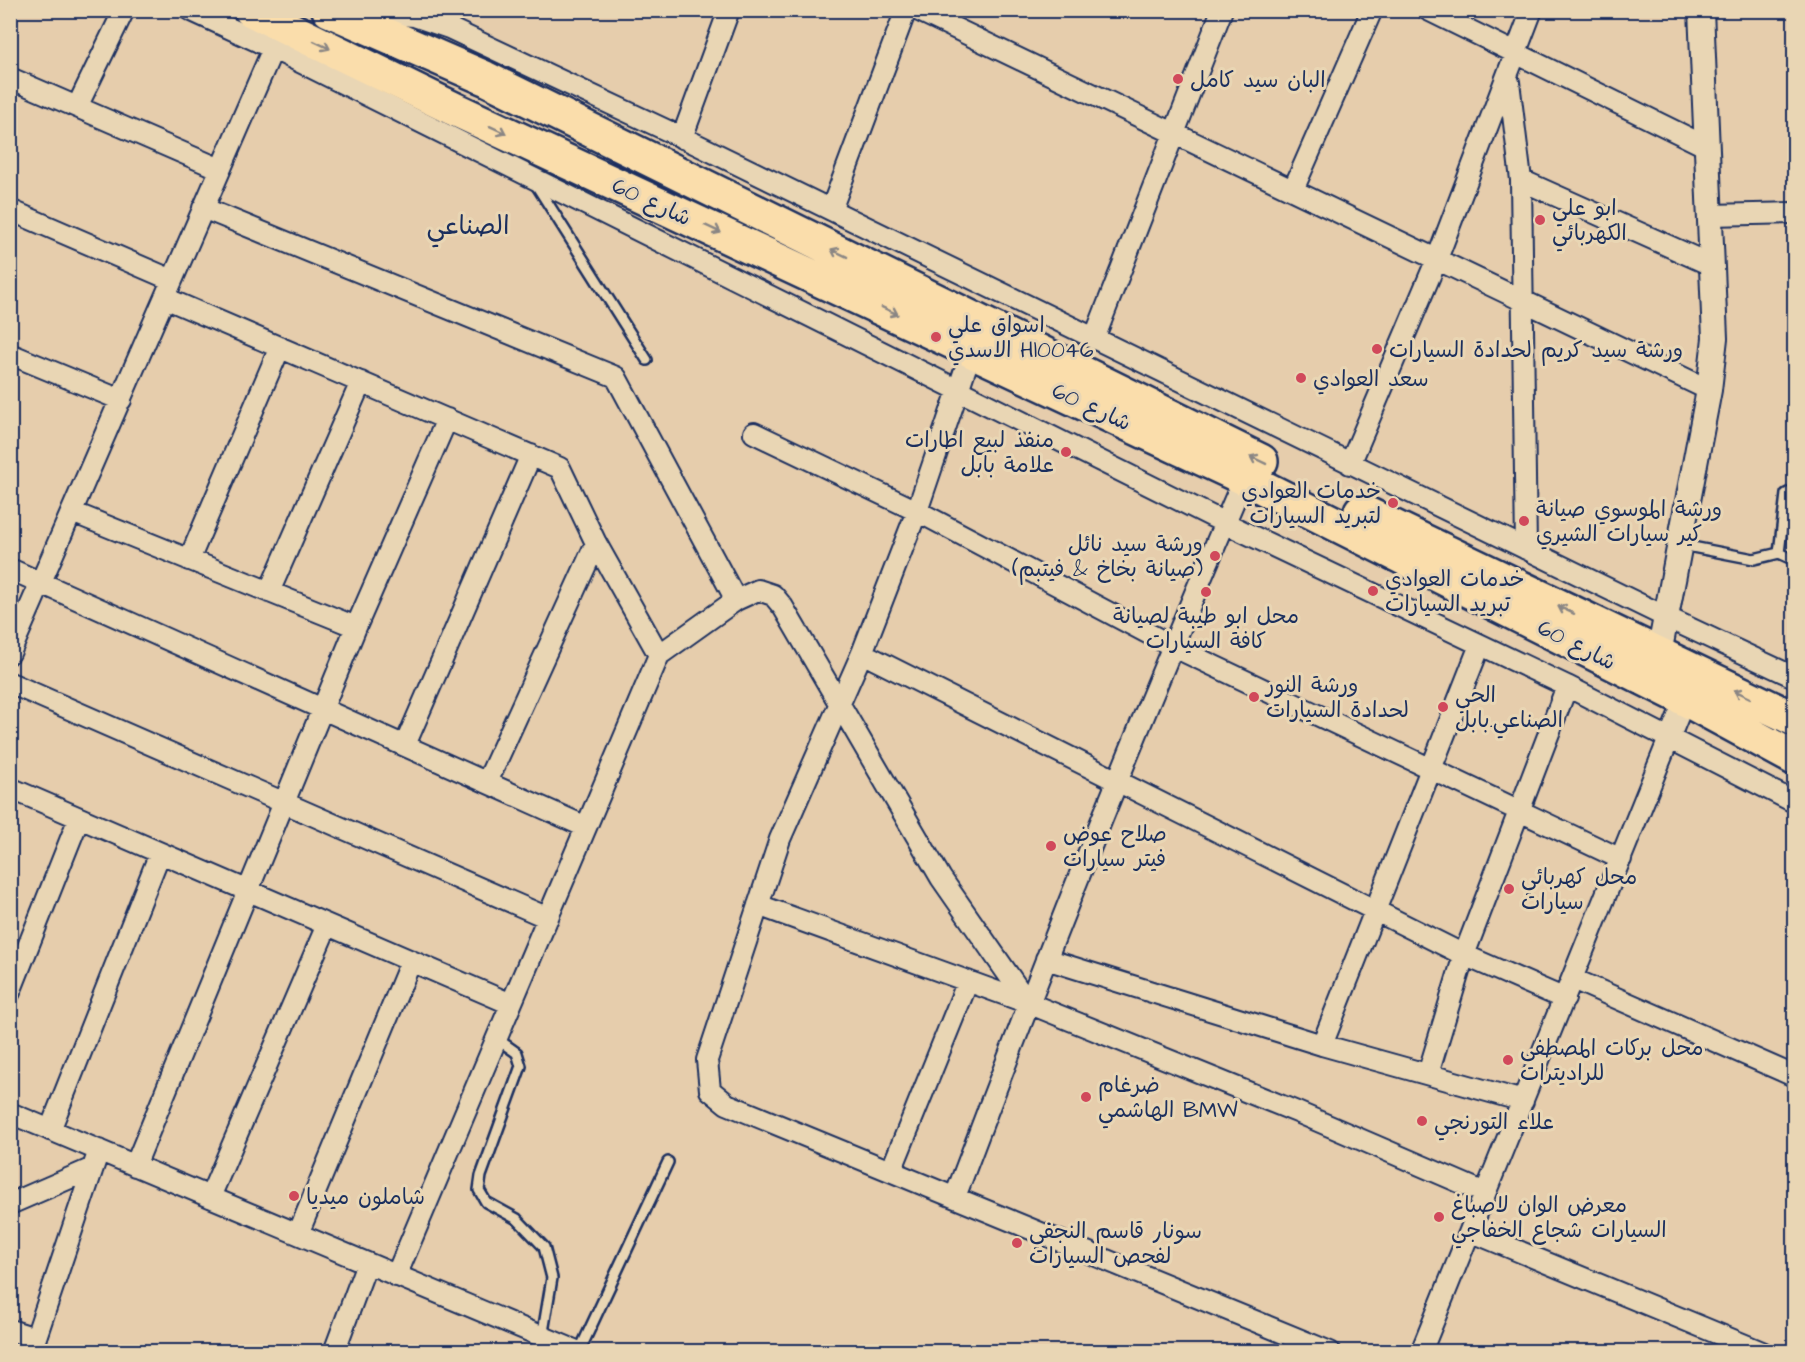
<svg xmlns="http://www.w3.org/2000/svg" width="1805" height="1362" font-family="'Architects Daughter','Playpen Sans Arabic',sans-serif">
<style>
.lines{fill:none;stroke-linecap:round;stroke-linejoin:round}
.service-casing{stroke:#1b2f5e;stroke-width:14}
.minor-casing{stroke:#1b2f5e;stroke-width:24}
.tertiary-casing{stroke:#1b2f5e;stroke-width:28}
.trunk-casing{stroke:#1b2f5e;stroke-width:38}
.service{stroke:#e9d6b4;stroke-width:9}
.minor{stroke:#e9d6b4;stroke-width:20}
.tertiary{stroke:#e9d6b4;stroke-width:24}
.trunk{stroke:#faddab;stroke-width:33}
.oneway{stroke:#8a8684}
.poi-dot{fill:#d1495b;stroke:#e9d6b4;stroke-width:2}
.labels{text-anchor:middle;stroke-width:6;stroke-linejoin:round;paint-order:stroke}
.poi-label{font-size:22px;fill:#1b2f5e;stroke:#e9d6b4;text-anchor:start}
.street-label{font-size:22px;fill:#1b2f5e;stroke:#e9d6b4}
.quarter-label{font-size:26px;fill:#1b2f5e;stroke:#e9d6b4}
</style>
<rect width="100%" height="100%" fill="#e6cdac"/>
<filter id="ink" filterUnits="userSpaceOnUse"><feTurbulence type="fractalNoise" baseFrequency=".0167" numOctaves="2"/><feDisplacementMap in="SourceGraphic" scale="12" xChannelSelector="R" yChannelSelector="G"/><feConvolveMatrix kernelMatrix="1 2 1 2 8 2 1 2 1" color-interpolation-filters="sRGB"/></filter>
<g filter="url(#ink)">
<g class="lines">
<g class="service-casing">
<path id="service" d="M535,183l112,177
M1682,545l72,14 25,-6 15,7
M1779,553l7,-59 8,-4
M496,1038l21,15 4,13 -40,110 -2,14 7,12 31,17 27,28 8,31 -10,60
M579,1352l89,-190"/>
</g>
<g class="minor-casing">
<path id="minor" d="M190,10l82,38 953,475 342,163 227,116
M917,10l792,380
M1428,10l279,137
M355,12l59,4 35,12 249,117 968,472 128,60
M10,78l210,91
M1509,82l12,98 5,369
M77,107l47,-97
M682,138l47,-128
M1521,180l190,85
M1293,190l79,-180
M203,208l413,169 120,223
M10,210l162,70
M831,210l75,-200
M1709,215l85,-2
M165,298l395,170 36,75 63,112
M1094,339l128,-329
M972,349l-55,162 -55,142 -82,186 -73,221 3,30 17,14 603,248
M10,354l111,46
M754,433l163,78 255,135 449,213
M1350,464l87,-205 95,-249
M72,512l284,115
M189,560l91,-213
M10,569l576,258
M269,592l92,-210
M10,653l268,-616
M862,653l602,302 101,44
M10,683l538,235
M405,745l126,-290
M487,782l109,-239
M10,788l501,216
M758,905l270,98
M1046,959l276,86 201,56
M1573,979l221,97
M10,992l69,-174
M1322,1045l158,-400
M1428,1074l36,-119 103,-269
M10,1113l569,239
M50,1130l110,-277
M135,1166l221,-539 91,-208
M891,1171l77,-190
M210,1197l117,-272
M955,1197c91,-242 187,-482 289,-719
M10,1204l83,-36
M1470,1231l292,121
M298,1234l113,-273
M396,1276l263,-621 77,-55 22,-10 15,5 10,12 158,271 87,125 269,109 188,81
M10,1330l25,8
M31,1352l68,-202
M334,1352l33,-89
M1421,1352l264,-653"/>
</g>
<g class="tertiary-casing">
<path id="tertiary" d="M1659,654l50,-264 6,-52 -14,-328"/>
</g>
<g class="trunk-casing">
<path id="trunk" d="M251,10l201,98 792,370 441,221 109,59
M329,10l156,68 776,383
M1361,511l433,208"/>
</g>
<use href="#service" class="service"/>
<use href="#minor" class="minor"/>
<use href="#tertiary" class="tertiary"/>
<use href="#trunk" class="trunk"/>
</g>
<defs><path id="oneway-shaft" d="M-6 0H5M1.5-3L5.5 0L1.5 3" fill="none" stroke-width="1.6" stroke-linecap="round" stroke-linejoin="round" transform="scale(1.5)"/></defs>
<g class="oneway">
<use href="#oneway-shaft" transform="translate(322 45) rotate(26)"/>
<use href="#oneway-shaft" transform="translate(498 130) rotate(25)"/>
<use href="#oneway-shaft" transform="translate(713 229) rotate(25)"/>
<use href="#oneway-shaft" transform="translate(839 253) rotate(-154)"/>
<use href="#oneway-shaft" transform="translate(890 311) rotate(25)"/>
<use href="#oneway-shaft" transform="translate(1258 460) rotate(-154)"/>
<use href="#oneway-shaft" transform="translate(1566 610) rotate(-155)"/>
<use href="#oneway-shaft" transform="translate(1742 694) rotate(-154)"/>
</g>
</g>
<g class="poi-dot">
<circle cx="1178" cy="79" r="6"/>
<circle cx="1540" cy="220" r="6"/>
<circle cx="936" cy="337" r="6"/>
<circle cx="1377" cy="349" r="6"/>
<circle cx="1301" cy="378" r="6"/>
<circle cx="1066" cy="452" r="6"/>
<circle cx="1393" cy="503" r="6"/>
<circle cx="1524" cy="521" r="6"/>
<circle cx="1215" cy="556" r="6"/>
<circle cx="1373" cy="591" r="6"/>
<circle cx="1206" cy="592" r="6"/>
<circle cx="1254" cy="697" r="6"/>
<circle cx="1443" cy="707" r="6"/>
<circle cx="1051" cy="846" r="6"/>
<circle cx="1509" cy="889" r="6"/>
<circle cx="1508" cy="1060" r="6"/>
<circle cx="1086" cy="1097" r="6"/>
<circle cx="1422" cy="1121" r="6"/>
<circle cx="294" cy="1196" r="6"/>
<circle cx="1439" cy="1217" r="6"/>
<circle cx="1017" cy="1243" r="6"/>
</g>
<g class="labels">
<g class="poi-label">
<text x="1190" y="87">البان سيد كامل</text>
<text x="1552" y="215">ابو علي<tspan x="1552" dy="25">الكهربائي</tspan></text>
<text x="948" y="332">اسواق علي<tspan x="948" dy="25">الاسدي Hl0046</tspan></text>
<text x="1389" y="357">ورشة سيد كريم لحدادة السيارات</text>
<text x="1313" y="386">سعد العوادي</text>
<text x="1054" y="447" text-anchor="end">منفذ لبيع اطارات<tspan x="1054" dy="25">علامة بابل</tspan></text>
<text x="1381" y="498" text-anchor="end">خدمات العوادي<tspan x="1381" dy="25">لتبريد السيارات</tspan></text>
<text x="1536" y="516">ورشة الموسوي صيانة<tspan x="1536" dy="25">كير سيارات الشيري</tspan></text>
<text x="1203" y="551" text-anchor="end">ورشة سيد نائل<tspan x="1203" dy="25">(صيانة بخاخ &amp; فيتبم)</tspan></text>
<text x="1385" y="586">خدمات العوادي<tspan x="1385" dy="25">تبريد السيارات</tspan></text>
<text x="1206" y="623" text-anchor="middle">محل ابو طيبة لصيانة<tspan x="1206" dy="25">كافة السيارات</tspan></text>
<text x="1266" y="692">ورشة النور<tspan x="1266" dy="25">لحدادة السيارات</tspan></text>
<text x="1455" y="702">الحي<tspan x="1455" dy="25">الصناعي.بابل</tspan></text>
<text x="1063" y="841">صلاح عوض<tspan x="1063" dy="25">فيتر سيارات</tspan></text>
<text x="1521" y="884">محل كهربائي<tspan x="1521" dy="25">سيارات</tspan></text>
<text x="1520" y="1055">محل بركات المصطفى<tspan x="1520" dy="25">للراديترات</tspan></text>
<text x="1098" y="1092">ضرغام<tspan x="1098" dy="25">الهاشمي BMW</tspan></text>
<text x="1434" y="1129">علاء التورنجي</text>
<text x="306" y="1204">شاملون ميديا</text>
<text x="1451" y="1212">معرض الوان لاصباغ<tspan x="1451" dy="25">السيارات شجاع الخفاجي</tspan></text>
<text x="1029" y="1238">سونار قاسم النجفي<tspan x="1029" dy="25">لفحص السيارات</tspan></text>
</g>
<g class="street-label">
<text transform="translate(652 201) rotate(25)" y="8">شارع 60</text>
<text transform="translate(1092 406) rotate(25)" y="8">شارع 60</text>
<text transform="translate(1577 644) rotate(27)" y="8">شارع 60</text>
</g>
<g class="quarter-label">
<text x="468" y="234">الصناعي</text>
</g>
</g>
<rect width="1805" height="1362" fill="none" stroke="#e9d6b4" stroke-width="36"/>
<rect x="18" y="18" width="1769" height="1326" fill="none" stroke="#1b2f5e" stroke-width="2" filter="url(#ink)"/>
</svg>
